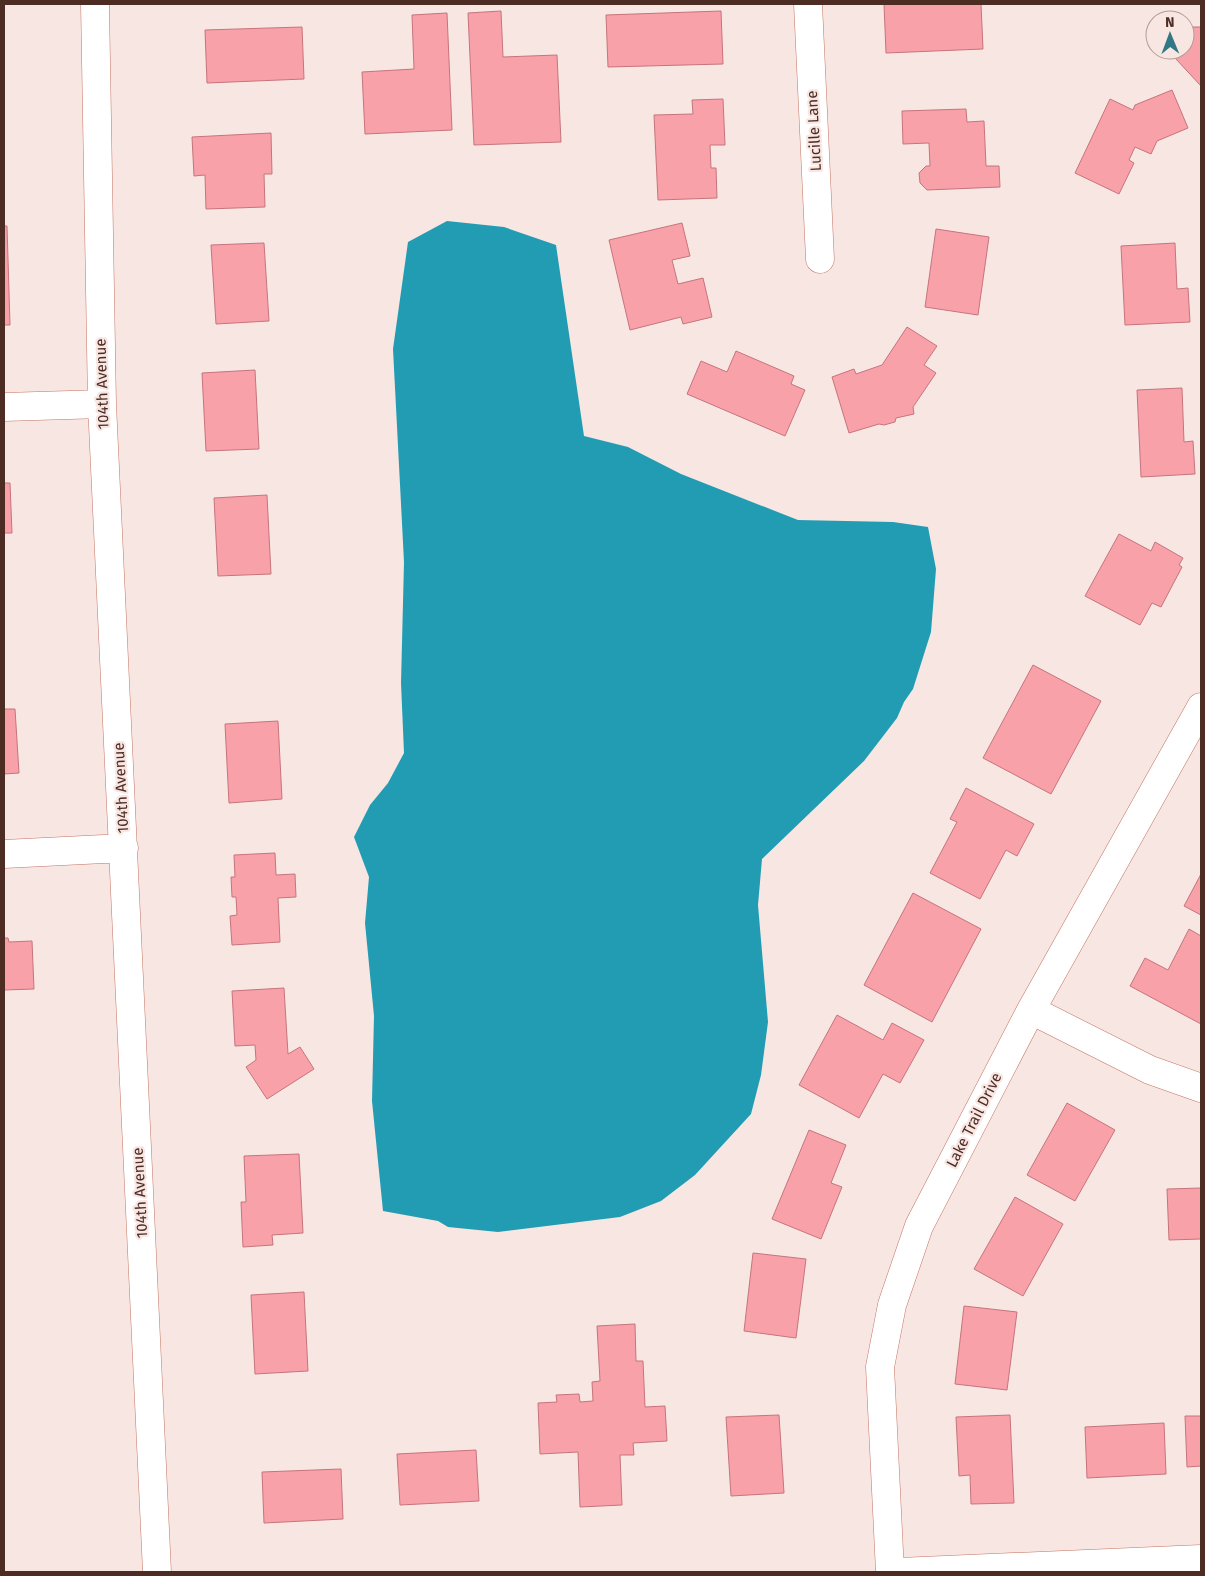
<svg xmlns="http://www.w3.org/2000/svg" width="1205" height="1576" font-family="'Fira Sans',sans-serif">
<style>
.water{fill:#229cb2}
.building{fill:#f9a1a9;stroke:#c6747c}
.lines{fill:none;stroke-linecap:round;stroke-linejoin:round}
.minor-casing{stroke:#c47462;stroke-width:29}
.minor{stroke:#fff;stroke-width:28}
.labels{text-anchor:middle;stroke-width:4.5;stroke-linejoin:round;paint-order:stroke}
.street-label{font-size:15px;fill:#4d2c24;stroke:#f8e6e2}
</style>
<rect width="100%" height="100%" fill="#f8e6e2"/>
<path class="water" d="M447,221l57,6 52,18 28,191 44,11 53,27 117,46 95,2 35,5 8,42 -5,63 -18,57 -9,13 -7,16 -33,43 -102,98 -4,46 10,117 -7,53 -10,39 -56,61 -34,26 -41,16 -122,15 -50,-5 -10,-6 -55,-10 -11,-110 2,-85 -9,-93 4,-46 -15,-40 16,-32 18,-22 16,-30 -3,-70 3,-121 -11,-213 15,-107z"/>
<path class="building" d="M884,4h97l2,45 -97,4z
M501,11l2,46 54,-2 4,87 -87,3 -6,-132z
M721,11l2,53 -115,3 -2,-52z
M447,13l5,117 -87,4 -3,-62 52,-3 -2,-54z
M302,27l2,52 -97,4 -2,-53z
M1193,27h8v59l-26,-28 12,-11 -1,-13z
M1172,90l16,38 -31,13 -6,13 -16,-7 -6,13 5,3 -15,31 -44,-21 35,-74 23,11 2,-5z
M723,99l2,46h-15l1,23h5l1,30 -59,2 -4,-85 39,-1 -1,-14z
M966,109l1,13 17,-1 2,45h13l1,21 -73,3 -7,-7 -1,-10 7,-7h4l-1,-23 -26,1 -1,-33z
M271,133l1,41h-8l1,33 -59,2 -1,-34 -11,1 -2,-39z
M682,223l8,33 -18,4 6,24 25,-6 9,39 -29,7 -2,-7 -51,13 -21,-90z
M4,226h3l3,99h-6z
M936,229l53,8 -11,78 -53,-8z
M264,243l5,78 -53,3 -5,-79z
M1175,243l2,46 11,-1 2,34 -65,3 -4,-79z
M907,327l30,19 -13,19 12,8 -23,34 1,7 -18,4 -1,4 -11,3 -5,-1 -30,9 -17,-56 22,-8 2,5 26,-9z
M736,351l58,25 -3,8 14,6 -20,46 -98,-42 14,-33 26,11z
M255,370l4,79 -53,2 -4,-78z
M1182,388l2,54 9,-1 2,33 -54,3 -4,-87z
M4,483h6l2,50h-8z
M267,495l4,79 -53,2 -4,-78z
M1119,534l32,17 4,-9 28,16 -4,7 3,2 -21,40 -9,-4 -12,22 -55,-29z
M1033,665l68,36 -50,93 -68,-36z
M4,709h11l4,64 -15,1z
M278,721l4,78 -53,4 -4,-79z
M966,788l68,36 -17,32 -11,-6 -26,49 -50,-26 27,-51 -7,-3z
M275,853l1,22 19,-1 1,23 -18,1 2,44 -48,3 -2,-29 7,-1 -1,-18h-4l-1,-20h4l-1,-22z
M1201,874v41l-17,-9z
M913,893l68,36 -49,93 -68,-37z
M1189,929l12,7v88l-71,-38 15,-28 23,12z
M4,938h4l1,4 23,-1 2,48 -30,1z
M284,988l4,66 12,-7 14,22 -47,30 -21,-32 10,-7 -1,-15 -20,1 -3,-55z
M837,1015l46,25 9,-17 32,17 -24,43 -17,-9 -24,44 -60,-33z
M1067,1103l48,27 -40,71 -48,-26z
M809,1130l37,15 -15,38 11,4 -21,52 -49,-20z
M299,1154l4,79 -31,2 1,10 -30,2 -2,-45h5l-2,-46z
M1201,1188v51l-32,1 -2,-51z
M1015,1197l48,27 -40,72 -49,-27z
M753,1253l53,6 -10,79 -52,-7z
M304,1292l4,79 -53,3 -4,-79z
M964,1306l53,6 -10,78 -52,-6z
M635,1324l1,37h7l2,46 20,-1 2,35 -34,2 1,12h-14l2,50 -42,2 -2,-55 -38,2 -2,-51 19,-1 -1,-7 23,-1 1,8 13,-1 -1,-19 8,-1 -3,-55z
M779,1415l5,78 -53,3 -5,-79z
M1010,1415l4,88 -43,1 -1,-29 -11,1 -3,-59z
M1185,1416h16v50l-14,1z
M1164,1423l2,51 -79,4 -2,-51z
M476,1450l3,51 -79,4 -3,-51z
M341,1469l2,50 -79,4 -2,-51z"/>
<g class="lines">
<g class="minor-casing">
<path id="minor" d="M95,4l7,400 55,1168
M808,4l12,255
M4,407l98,-3
M4,854l120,-6
M1031,1010l119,60 51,18
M890,1572l-10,-205 12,-62 27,-79 112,-216 170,-303
M899,1572l302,-13"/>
</g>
<use href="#minor" class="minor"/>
</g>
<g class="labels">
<g class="street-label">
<text transform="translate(814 131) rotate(-93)" y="5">Lucille Lane</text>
<text transform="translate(102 384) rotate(-92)" y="5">104th Avenue</text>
<text transform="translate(121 788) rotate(-93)" y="5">104th Avenue</text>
<text transform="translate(974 1120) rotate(-63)" y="5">Lake Trail Drive</text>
<text transform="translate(140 1193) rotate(-93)" y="5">104th Avenue</text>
</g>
</g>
<rect width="1205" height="1576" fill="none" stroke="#4d2c24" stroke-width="10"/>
<g transform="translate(1170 35) rotate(359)"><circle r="24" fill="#f8e6e2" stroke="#b49c96"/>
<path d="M0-4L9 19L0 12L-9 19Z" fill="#327785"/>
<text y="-8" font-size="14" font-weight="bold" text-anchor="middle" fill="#4d2c24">N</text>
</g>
</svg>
